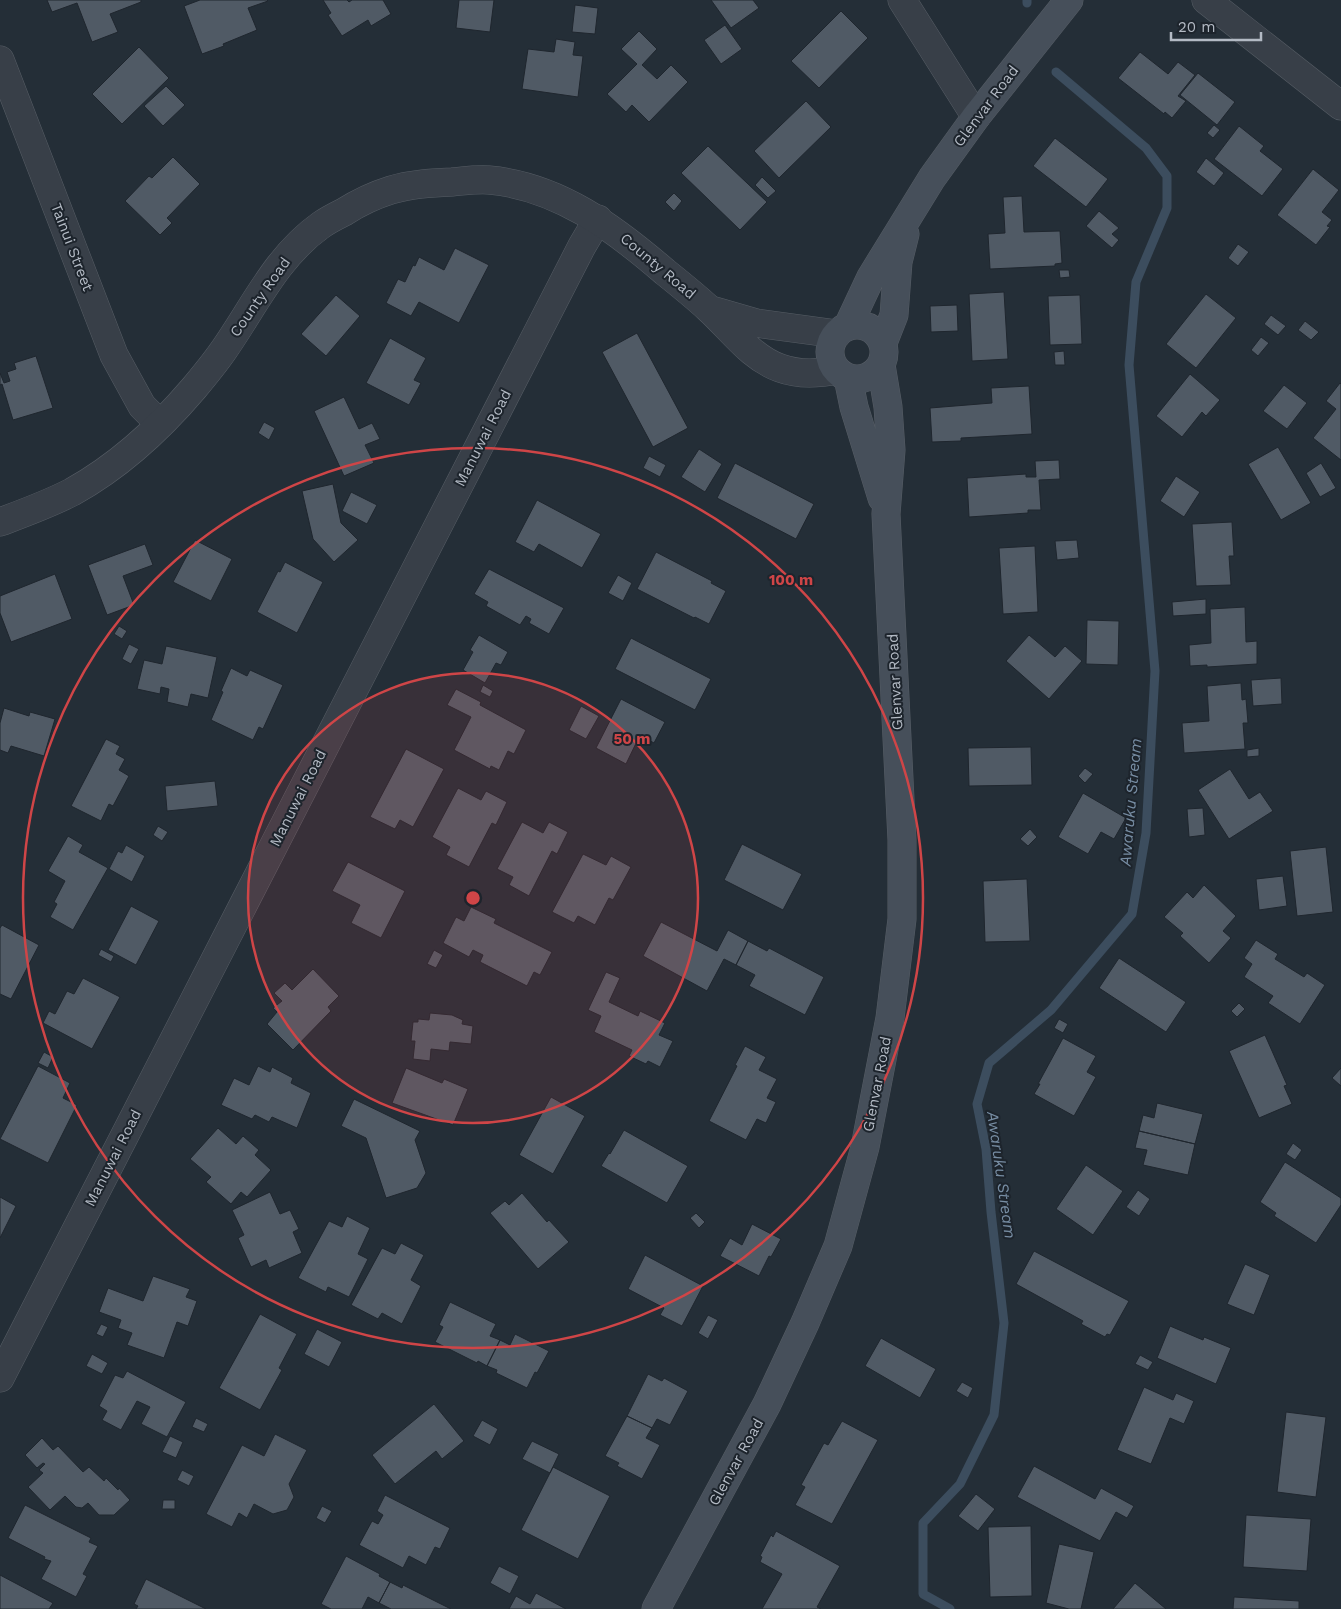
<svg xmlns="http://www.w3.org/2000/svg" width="1341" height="1609" font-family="'Work Sans',sans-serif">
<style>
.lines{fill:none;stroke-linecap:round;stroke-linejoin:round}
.stream{stroke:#3c4d5e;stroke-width:9}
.building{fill:#505a65;stroke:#1f262e}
.minor-casing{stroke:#565d65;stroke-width:29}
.tertiary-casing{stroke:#565d65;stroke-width:29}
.secondary-casing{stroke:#565d65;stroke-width:29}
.minor{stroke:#383f48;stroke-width:28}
.tertiary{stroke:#383f48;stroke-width:28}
.secondary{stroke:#464f5a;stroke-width:28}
.ring{fill:none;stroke:#cf4547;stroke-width:2.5}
.labels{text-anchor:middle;stroke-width:4;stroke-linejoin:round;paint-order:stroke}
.street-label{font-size:15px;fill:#b3bac4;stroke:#1d242c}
.water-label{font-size:16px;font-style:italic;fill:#778da3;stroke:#1d242c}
.centre{fill:#cf4547;stroke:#1d242c;stroke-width:2.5}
.ring-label{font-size:15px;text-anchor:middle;font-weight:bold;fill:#cf4547;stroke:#1d242c;stroke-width:4;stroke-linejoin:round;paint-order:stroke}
</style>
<rect width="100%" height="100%" fill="#242e37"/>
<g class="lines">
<path class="stream" d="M1027,0v3
M950,1609l-27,-15v-71l37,-39 34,-69 10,-92 -13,-111 -5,-63 -9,-45 12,-41 62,-53 81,-96 14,-81 9,-162 -26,-306 7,-83 31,-74v-32l-21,-28 -90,-76"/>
</g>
<path class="building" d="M47,0h94v2l-31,12 8,18 -26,10 -15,-39 -25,9z
M200,0h67l1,1 -20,7 9,22 -34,14 1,2 -22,8 -18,-48z
M323,0h24l2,2 3,-2h31l8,14 -20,12 -3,-6 -26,16 -14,-21 3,-2z
M459,0h35l-4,32 -34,-4z
M711,0h42l6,8 -28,20z
M575,5l23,3 -3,26 -23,-2z
M841,11l27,27 -49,50 -28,-27z
M725,25l17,24 -21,15 -17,-24z
M639,31l18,18 -15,16 15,14 14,-14 17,17 -39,40 -17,-17 -6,7 -19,-18 30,-30 -16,-15z
M556,39l19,3 -2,13 10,1 -5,41 -56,-8 6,-40 26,3z
M139,47l30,31 -47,46 -30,-30z
M1140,52l28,22 10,-12 17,13 -17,21 8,5 -14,17 -7,-6 -1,2 -46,-36z
M1198,73l37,29 -18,23 -37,-30z
M166,86l19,19 -22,21 -19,-20z
M806,101l25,26 -52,51 -25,-27z
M1214,125l6,5 -7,8 -6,-5z
M1239,126l25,20 -4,5 23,18 -21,27 -48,-37z
M1055,138l53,41 -22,28 -53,-41z
M708,146l59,56 -27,28 -59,-57z
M173,157l27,27 -33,34 5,5 -12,12 -35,-34 24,-25 3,2z
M1206,158l18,15 -10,13 -18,-14z
M1313,169l26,21 -17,22 10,8 -5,6 3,1 -14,18 -39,-30z
M762,177l14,14 -8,7 -13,-13z
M674,193l8,8 -8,10 -9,-9z
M1022,196l2,36 36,-1 2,32 -7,1v2l-65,3 -2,-35 17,-1 -2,-36z
M1099,211l20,17 -7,6 7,6 -7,8 -26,-22z
M1238,244l11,8 -11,14 -10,-8z
M455,248l34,17 -30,58 -40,-21 -8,14 -25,-13 12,-24 7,3 8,-17 2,1 4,-9 25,13z
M1059,270h10l1,7 -10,1z
M1004,292l4,67 -36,2 -3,-67z
M1206,294l30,24 -40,50 -30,-24z
M336,295l24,21 -34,40 -25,-22z
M1080,295l2,49 -32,1 -2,-49z
M957,305l1,26 -27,1 -1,-26z
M1271,315l15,11 -8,9 -14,-11z
M1305,321l14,11 -8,8 -13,-10z
M637,333l51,95 -35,19 -51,-95z
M1261,337l8,6 -11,13 -7,-6z
M390,338l36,20 -12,22 7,3 -12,22 -43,-22z
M1064,351l1,14h-10l-1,-13z
M36,356l17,52 -40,12 -11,-36 -2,1v-12l4,10 6,-2 -3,-9 9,-3 -2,-6z
M1190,374l30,26 -14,16 -4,-4 -20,25 -26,-21z
M1340,383l1,1v76l-28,-22 23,-29 -10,-8z
M1284,385l23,18 -20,26 -24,-18z
M1029,386l3,48 -71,4v3l-29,1 -2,-34 62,-5 -1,-15z
M344,397l15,32 13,-6 8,16 -15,6 9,18 -30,13 -30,-65z
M264,422l11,6 -6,12 -11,-7z
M1278,447l33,56 -30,17 -33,-56z
M699,449l23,15 -17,28 -24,-15z
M649,456l17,9 -6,12 -17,-9z
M1059,460l1,19 -21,1 2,30h-13v3l-59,4 -2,-39 59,-4v3h10l-1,-16z
M735,463l79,41 -18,35 -79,-41z
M1321,463l15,25 -16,9 -14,-24z
M1176,476l24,16 -16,25 -24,-16z
M333,484l8,39 17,17 -24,22 -21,-23 -11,-48z
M351,492l26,13 -10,19 -25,-13z
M537,500l64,34 -19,34 -43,-24 -5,8 -19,-10z
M1232,522l2,34h-5l2,29 -35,1 -4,-62z
M195,540l37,19 -21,42 -38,-19z
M1077,540l2,18 -22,2 -2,-19z
M145,544l8,21 -30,11 11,29 -27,10 -19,-50z
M1035,546l3,66 -35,2 -4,-66z
M656,552l56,29 -1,2 15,8 -17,33 -14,-7 -1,1 -57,-29z
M285,562l38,20 -26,51 -40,-21 21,-41 2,1z
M489,569l75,39 -15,26 -20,-11 2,-4 -5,-3 -6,9 -34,-19 2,-4 -14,-8z
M55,574l17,45 -61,23 -11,-29v-17z
M618,575l14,8 -9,18 -15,-8z
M1206,599v15l-33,2 -1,-14z
M1245,607l1,35 11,-1v23l-50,3v-2l-17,1 -1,-21 22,-2 -1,-34z
M1087,620l32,1 -1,44 -32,-1z
M119,626l8,5 -5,8 -8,-5z
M479,635l29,17 -7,13 -5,-2 -11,20 -22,-13 10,-18 -3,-2z
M1029,635l26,22 10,-11 17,15 -33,38 -43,-38z
M631,638l80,41 -16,31 -80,-41z
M129,644l10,5 -8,15 -9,-5z
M166,646l51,11 -9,41 -17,-4 -3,13 -21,-5 2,-13 -8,-2 -1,7 -23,-5 7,-29 18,4z
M231,668l16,8 3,-6 33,15 -20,44 -4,-2 -6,13 -42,-20 12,-28 -2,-1z
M1281,678l1,26 -29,2 -2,-26z
M1241,683l1,17 4,-1 2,24h-5l2,26 -61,4 -2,-30 27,-2 -2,-35z
M483,685l10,6 -3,6 -10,-5z
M456,689l25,13 -1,3 46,25 -12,24 -6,-3 -9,19 -8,-4 -1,3 -36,-19 17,-33 -24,-12z
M621,699l44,23 -11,21 -14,-8 -14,29 -30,-16z
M581,706l18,10 -13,23 -17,-9z
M4,708l25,8 1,-4 25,7 -11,37 -33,-10 -3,7 -8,-3v-27z
M106,739l14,7 -4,8 9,5 -6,11 10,6 -16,30 -4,-2 -8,17 -30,-15z
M1031,747l1,38 -63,1 -1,-38z
M1259,748v8l-12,1v-7z
M406,749l38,20 -31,58 -13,-7 -5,9 -25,-12z
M1085,768l8,6 -8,9 -7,-7z
M1230,769l19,30 11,-7 13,19 -44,28 -31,-49z
M215,781l3,25 -51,5 -2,-25z
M458,788l23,12 5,-9 21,11 -11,23 -4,-2 -23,44 -23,-12 4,-8 -18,-10z
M1083,793l43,25 -12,21 -13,-7 -13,22 -30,-17z
M1203,808l2,27 -16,2 -2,-28z
M522,822l21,11 6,-11 19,10 -11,22 -5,-3 -23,45 -20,-11 4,-8 -16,-8z
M158,826l10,6 -6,9 -9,-6z
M1030,829l7,8 -9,9 -8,-7z
M68,836l15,9 -4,7 29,16 -35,62 -23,-13 7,-13 -3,-2 11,-21 -17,-10z
M742,844l60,30 -19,36 -59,-30z
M126,845l19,11 -13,26 -23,-13 9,-18 4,2z
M1326,847l7,65 -36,4 -7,-65z
M583,854l23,11 5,-9 20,11 -18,33 -4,-2 -14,27 -17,-9 -4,7 -22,-11z
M348,862l57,29 -24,47 -30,-15 9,-18 -28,-14z
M1283,876l4,30 -28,4 -3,-31z
M1027,879l3,62 -45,1 -2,-61z
M1204,885l32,31 -13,15 8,7 -22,25 -29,-27 3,-3 -19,-16 23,-25 6,6z
M131,906l28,15 -23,44 -28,-15z
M471,907l25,12 -2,4 58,29 -12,23 -6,-3 -7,14 -47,-24 3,-7 -10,-5 -4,7 -26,-14 13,-26 8,4z
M661,922l56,29 11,-21 20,11 -12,24 -12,-6 -17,32 -64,-35z
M2,925l37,20 -28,54 -11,-5v-66z
M1256,940l22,14 -3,5 29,18 3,-4 18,12 -25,39 -32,-21 5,-7 -29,-19 8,-13 -8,-6z
M748,941l19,10 2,-3 55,29 -19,38 -56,-29 6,-11 -19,-10z
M101,949l13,7 -3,6 -13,-7z
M434,950l9,5 -7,13 -9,-4z
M1119,958l67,44 -20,30 -67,-44z
M313,969l26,27 -11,11 3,4 -38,39 -26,-26 10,-12 -4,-4 9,-7 -8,-8 11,-10 7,7z
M606,972l14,6 -11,24 29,14 2,-5 25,12 -6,12 14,6 -13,26 -12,-6 -2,3 -17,-8 3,-6 -38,-18 7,-16 -13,-6z
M83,978l37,19 -28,52 -49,-26 6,-12 6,3 12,-23 7,3z
M1239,1003l6,6 -8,8 -6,-6z
M430,1013l22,2 11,5 -1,4 11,2 -2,18 -21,-2 -1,9 -18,-2 -1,12 -17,-2 2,-18h-4l2,-19h5v-3l11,1z
M1059,1019l9,5 -5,9 -9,-5z
M1265,1035l22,50 -3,1 8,18 -33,14 -30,-67z
M1063,1038l33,18 -9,16 9,5 -22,39 -40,-22 6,-10h-2z
M745,1046l21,11 -7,13 18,9 -10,19 9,4 -10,21 -9,-4 -11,21 -37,-19 28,-55 -2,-1z
M44,1052l9,5 -5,11 -10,-5z
M38,1066l32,17 -7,15 14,7 -29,58 -48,-24z
M258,1066l12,6 2,-5 21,11 -2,5 20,10 -14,35 -25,-11 -3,5 -14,-7 -3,4 -31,-14 13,-27 15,7z
M406,1068l36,15 2,-4 24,10 -15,36 -61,-22z
M1341,1068v18l-9,-8z
M551,1097l34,19 -32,58 -34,-19z
M354,1099l66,32 -5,9 11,33 -9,15 -31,10 -20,-60 -25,-12z
M1157,1103l46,11 -8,30 -56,-13 4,-16 11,3z
M218,1128l18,16 7,-8 16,14 -4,5 16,15 -24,27 -6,-5 -10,12 -25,-22 5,-5 -21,-18z
M624,1130l64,36 -21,37 -66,-37 8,-13 1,1z
M1139,1131l56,13 -7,31 -45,-10 4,-15 -12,-2z
M1293,1143l9,7 -7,10 -9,-6z
M1285,1162l56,36v7l-25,38 -42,-27 2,-3 -16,-11z
M1086,1165l37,26 -30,44 -37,-26z
M1138,1190l12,9 -11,17 -13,-9z
M270,1192l10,22 10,-4 9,19 -6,3 9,21 -33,15 -3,-8 -15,7 -13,-29 6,-3 -12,-25z
M522,1193l25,29 2,-2 20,22 -31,27 -48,-56 15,-12 4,4z
M0,1197l16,9 -16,32z
M696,1213l9,9 -6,6 -9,-10z
M347,1216l23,12 -12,26 10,5 -19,38 -21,-10 -2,5 -28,-14 31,-57 13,6z
M752,1224l29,15 -10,18 -2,-1 -10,20 -39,-20 10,-18 12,7z
M401,1243l23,12 -13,25 10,6 -19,38 -20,-11 -4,6 -27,-14 31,-57 13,6z
M1034,1251l95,50 -19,34 -3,-1 -2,3 -24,-13 2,-3 -67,-37z
M645,1255l58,31 -21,40 -22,-11 4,-7 -36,-19z
M1245,1264l25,11 -16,40 -27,-11z
M153,1276l37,13 -4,8 11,4 -9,25 -11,-4 -13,36 -37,-13 5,-12 -14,-5 3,-8 -22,-8 9,-24 35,13z
M450,1302l46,22 -6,12 10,4 -13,26 -9,-5 -1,2 -42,-21 8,-15 -4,-2z
M260,1314l37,20 -18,34 3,2 -22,40 -41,-22z
M708,1315l10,5 -10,19 -10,-6z
M101,1324l7,3 -5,10 -7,-3z
M1170,1326l33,14 1,-3 27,11 -15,36 -59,-26z
M317,1329l25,13 -13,25 -25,-13z
M515,1334l34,17 -12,22 -2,-1 -8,16 -31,-15 1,-3 -10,-4 13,-26 10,5z
M881,1338l55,31 -16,29 -55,-32z
M92,1354l16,9 -6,11 -16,-8z
M1140,1355l13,7 -5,8 -13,-6z
M127,1371l59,31 -19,35 -26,-13 9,-17 -13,-6 -16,29 -19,-10 5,-9 -8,-5 16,-31 8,3z
M648,1374l14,7 2,-3 24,13 -18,34 -13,-6 -5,9 -25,-12z
M962,1382l11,6 -5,10 -12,-7z
M1144,1387l29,13 3,-7 18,8 -10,23 -14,-6 -19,46 -34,-14z
M434,1404l30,37 -22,18 -6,-8 -41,33 -23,-29z
M1286,1412l40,5 -10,80 -39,-5z
M627,1416l25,12 -6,10 14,7 -18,34 -25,-13 2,-3 -14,-7z
M196,1418l12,6 -4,8 -12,-5z
M482,1420l16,9 -8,16 -17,-9z
M842,1421l36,19 -46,84 -37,-19 10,-18 -4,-2 23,-42 4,2z
M275,1434l32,16 -18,34 5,13 -7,13 -14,4 -19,-10 -7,14 -8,-5 -7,14 -26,-13 36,-69 22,11z
M170,1436l13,6 -7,16 -14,-6z
M42,1438l11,12 5,-4 25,26 6,-5 15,14 2,-3 12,12 1,-2 11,12 -16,15h-15l-11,-12 -6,5 -6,-1 -11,-11 -15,14 -22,-23 15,-14 -4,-3 6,-6 -2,-1 -6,5 -12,-13z
M532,1441l27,13 -9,19 -28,-14z
M1034,1466l61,33 6,-11 33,18 -7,12 -11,-6 -16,29 -83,-44z
M553,1467l57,29 -32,63 -57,-29z
M182,1470l12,6 -5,10 -12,-6z
M976,1494l19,15 -17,22 -20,-15z
M385,1495l65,33 -10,21 -5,-2 -9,18 -17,-9 -6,12 -44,-23 13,-24 6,3 5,-9 -6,-4z
M163,1500h12v9h-13z
M25,1505l66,33 -2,4 9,4 -15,28 4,2 -11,21 -35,-18 10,-18 -7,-2 1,-2 -37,-19z
M322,1506l10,5 -7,12 -9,-5z
M1246,1515l65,4 -4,52 -64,-4z
M1031,1526l1,70 -42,1 -2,-70z
M776,1531l64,35 -23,41 4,2h-59l20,-35 -22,-12 2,-5 -2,-1 11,-21 2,2z
M1059,1544l35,8 -13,57h-12l-23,-6z
M346,1556l34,18 -1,2 11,6 -11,21 -11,-6 -6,12h-31l-10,-5z
M499,1566l20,10 -9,18 -20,-11z
M0,1575l53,28 -4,6h-49z
M146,1579l60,30h-70l2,-3 -4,-2z
M390,1582l12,6 1,-3 48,24h-60l-12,-6z
M1135,1583l31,26h-53z
M536,1593l30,16h-57l7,-13 14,8z
M1234,1597l65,4v8h-66z"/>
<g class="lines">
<g class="minor-casing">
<path id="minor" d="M1206,0l135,106
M0,60l114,295 28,51 18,18
M0,1378l582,-1132 16,-27"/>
</g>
<g class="tertiary-casing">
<path id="tertiary" d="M902,0l74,117
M711,310l45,13 81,11
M0,522c24,-9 49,-18 72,-30 47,-26 88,-64 122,-104 10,-12 20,-24 29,-37 31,-44 53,-94 98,-126 7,-5 15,-9 23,-13 14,-9 31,-17 47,-22 20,-6 40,-7 61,-8 12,-1 25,-3 37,-2 69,6 125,48 176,92 15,12 30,24 44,37 22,20 42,49 71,59 19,7 37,6 56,2"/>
</g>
<g class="secondary-casing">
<path id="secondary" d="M830 352a27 27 0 1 1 54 0a27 27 0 1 1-54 0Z
M848,326l23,-49 61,-99 44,-61 93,-117
M883,343l11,-28 4,-53 7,-28
M848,378l6,29 28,91
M656,1609l111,-205 38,-81 33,-77 27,-99 25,-129 12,-99v-79l-16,-326 5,-64 -3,-43 -7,-42"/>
</g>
<use href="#minor" class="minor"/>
<use href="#tertiary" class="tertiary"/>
<use href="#secondary" class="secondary"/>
</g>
<circle cx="473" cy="898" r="225" fill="#cf4547" fill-opacity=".12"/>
<g class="ring">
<circle cx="473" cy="898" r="225"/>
<circle cx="473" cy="898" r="450"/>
</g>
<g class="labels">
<g class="street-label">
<text transform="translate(986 106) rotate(-53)" y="5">Glenvar Road</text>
<text transform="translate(72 247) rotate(69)" y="5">Tainui Street</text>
<text transform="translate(658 266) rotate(40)" y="5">County Road</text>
<text transform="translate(260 297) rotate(-55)" y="5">County Road</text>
<text transform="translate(483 438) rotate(-63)" y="5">Manuwai Road</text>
<text transform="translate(895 682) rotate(-93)" y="5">Glenvar Road</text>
<text transform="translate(298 798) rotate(-63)" y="5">Manuwai Road</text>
<text transform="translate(877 1084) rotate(-79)" y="5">Glenvar Road</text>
<text transform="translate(113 1158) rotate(-63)" y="5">Manuwai Road</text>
<text transform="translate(736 1462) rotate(-61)" y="5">Glenvar Road</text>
</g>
<g class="water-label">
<text transform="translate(1130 802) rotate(-85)" y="6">Awaruku Stream</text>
<text transform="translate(1002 1175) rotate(82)" y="6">Awaruku Stream</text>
</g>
</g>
<circle cx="473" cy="898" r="8" class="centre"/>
<g class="ring-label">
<text x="791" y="585">100 m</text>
<text x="632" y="744">50 m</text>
</g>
<path d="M1171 32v8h90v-8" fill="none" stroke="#b3bac4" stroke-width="2.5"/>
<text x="1178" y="32" font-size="15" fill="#b3bac4" stroke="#1d242c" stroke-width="4" paint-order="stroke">20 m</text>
</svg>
